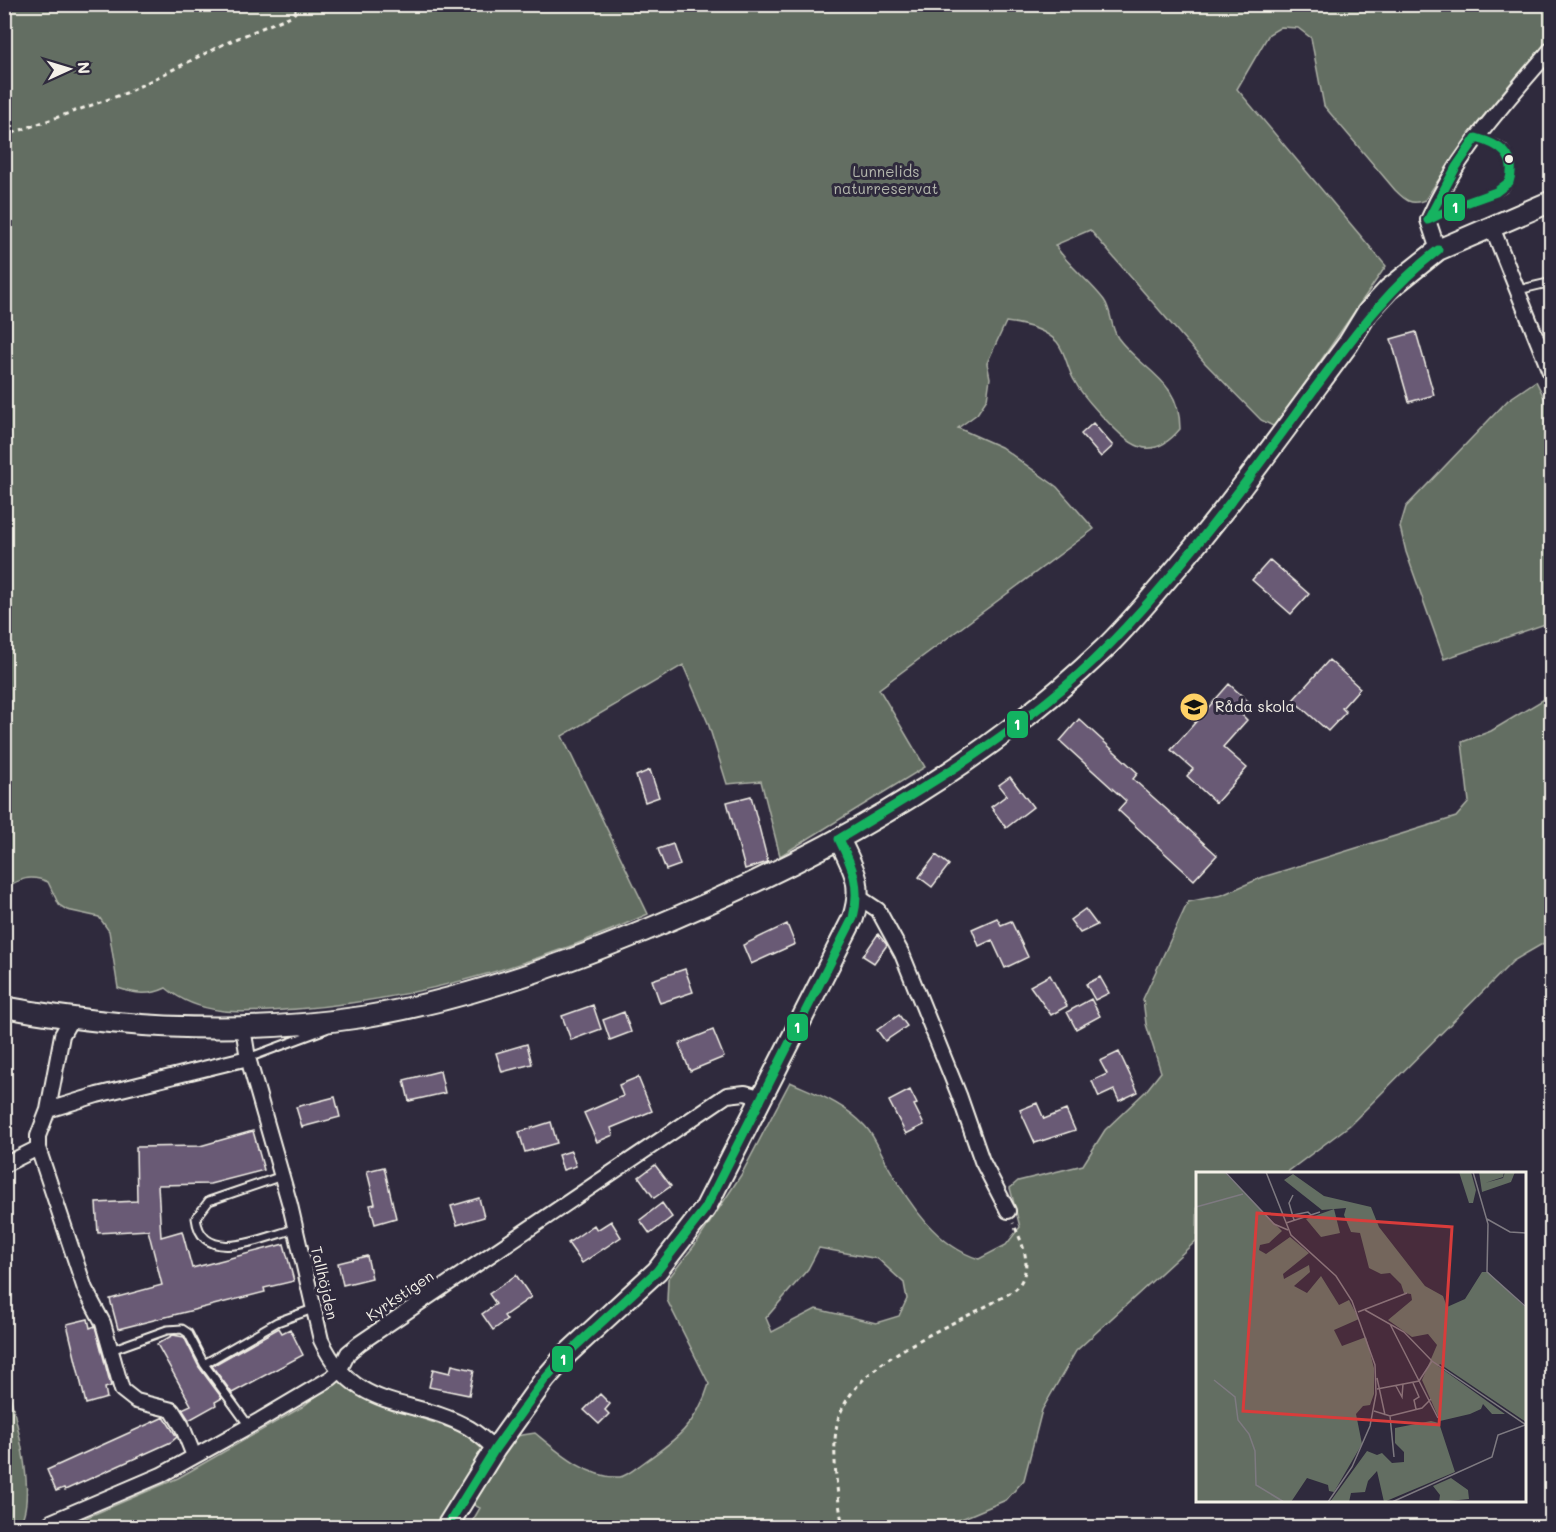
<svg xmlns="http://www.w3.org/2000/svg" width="1556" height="1532" font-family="Mali,sans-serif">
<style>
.green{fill:#636e62;stroke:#acb0a5;stroke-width:1.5;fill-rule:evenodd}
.building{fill:#695a75;stroke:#f4f1e8;stroke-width:1.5}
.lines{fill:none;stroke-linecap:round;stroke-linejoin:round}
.lane-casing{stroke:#f4f1e8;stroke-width:11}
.street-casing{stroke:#f4f1e8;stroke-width:18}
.secondary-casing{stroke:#f4f1e8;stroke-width:24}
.path{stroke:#f4f1e8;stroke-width:3;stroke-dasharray:4.5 4.5;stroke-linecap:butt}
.lane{stroke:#2f2a3d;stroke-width:7}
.street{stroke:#2f2a3d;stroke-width:14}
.secondary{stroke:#2f2a3d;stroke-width:20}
.bus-1-casing{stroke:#2f2a3d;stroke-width:14}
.bus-1{stroke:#13b361;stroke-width:9}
.bus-dot{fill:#f4f1e8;stroke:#2f2a3d;stroke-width:2}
.labels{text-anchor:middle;stroke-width:6;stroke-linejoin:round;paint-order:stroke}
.park-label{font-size:15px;fill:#b3b6ac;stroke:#2f2a3d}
.poi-label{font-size:15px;fill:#f4f1e8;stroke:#2f2a3d;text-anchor:start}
.street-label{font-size:15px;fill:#f4f1e8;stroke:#2f2a3d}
.inset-road{fill:none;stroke:#7e7a81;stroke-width:1.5}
.view{fill:#d93c3b;fill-opacity:0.15;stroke:#d93c3b;stroke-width:3}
.inset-edge{fill:none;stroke:#f4f1e8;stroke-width:3}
.line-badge{stroke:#2f2a3d;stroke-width:2}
.badge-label{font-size:16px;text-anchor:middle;font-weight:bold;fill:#fff}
</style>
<rect width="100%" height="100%" fill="#2f2a3d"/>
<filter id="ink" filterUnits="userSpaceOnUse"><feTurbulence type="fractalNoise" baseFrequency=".0167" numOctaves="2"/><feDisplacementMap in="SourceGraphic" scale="12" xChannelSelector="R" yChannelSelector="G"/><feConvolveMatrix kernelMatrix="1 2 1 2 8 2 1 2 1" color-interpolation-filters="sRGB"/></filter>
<g filter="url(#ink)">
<path class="green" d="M1551,4l1,32 -82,97 -45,67c-14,6 -20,0 -30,-10l-71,-84 -13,-68 -13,-10 -17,-1 -12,7 -32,55 149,177 -111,161 -14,-7 -56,-57 -115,-133 -35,15c13,21 34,35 49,55 8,11 6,26 14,38 25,34 62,41 62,91 -31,37 -52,14 -78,-13 -10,-11 -21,-22 -28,-36 -7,-12 -8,-27 -17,-38 -12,-13 -34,-18 -51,-20l-19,41 3,15 -3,21 -10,15 -19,14 43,19 56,40 37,42 -215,160 46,78 -145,89 -19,-75 -34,3 -19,-61 -25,-58 -121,71 86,178c-112,51 -229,85 -351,95 -46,3 -94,10 -131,-21 -17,8 -31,6 -48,0l-9,-57 -10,-14 -32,-7 -8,-5 -11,-23c-18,-8 -28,-3 -43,6l-1,-883z
M1536,381l15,31v210l-107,37 -38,-107 -6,-25 6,-20 102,-107z
M1551,695v244l-38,22 -163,164 -64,48 -88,1 -1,66 -121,111 -34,59 -18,70 -18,20 -66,28 -471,-1 11,-19 -23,-12 -20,31 -375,1 116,-50 124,-71 38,-29 29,23 93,31 16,10 57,-9c23,19 53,46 85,44 7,-1 17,-10 23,-14 33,-23 54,-39 66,-79l-42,-84 1,-21 29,-37 44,-67 49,-93c27,12 54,21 75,44 10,10 16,27 23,40 21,38 49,80 91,93l27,-14 14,-18 -10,-39 8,-7 65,-16 22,-35 41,-39 15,-19 -15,-48 -3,-25 45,-97 34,-7 41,-18 193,-60 13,-15 -7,-60 29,-11zM819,1248l59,11 26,24 3,16 -8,17 -23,7 -60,-14 -44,23 -6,-14 42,-49z
M5,1376c8,32 36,126 12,151h-12z"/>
<path class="building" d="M1416,332l18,63 -25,7 -18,-63z
M1093,423l20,23 -12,11 -20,-23z
M1270,560l39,34 -18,20 -39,-34z
M1329,660l31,28 -18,20 4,4 -18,19 -35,-31z
M1229,684l20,18 -9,11 7,7 -24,27 24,21 -31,35 -29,-27 6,-7 -22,-19z
M1079,719l59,54 -5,6 84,76 -23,25 -76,-70 8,-9 -66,-60z
M650,770l9,27 -14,5 -9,-26z
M1010,777l23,30 -27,21 -15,-21 16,-12 -8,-10z
M751,796l17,66 -23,7 -18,-67z
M673,844l7,21 -14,5 -8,-21z
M936,855l13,10 -17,22 -13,-10z
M1085,909l12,16 -17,8 -10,-13z
M997,918l4,7 10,-4 17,36 -23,11 -13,-28 -13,6 -7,-17z
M787,924l8,20 -44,20 -8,-19z
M878,934l9,11 -13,18 -11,-7z
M685,969l8,23 -33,11 -8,-23z
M1050,975l17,31 -16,9 -21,-29z
M1100,977l9,16 -14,7 -9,-16z
M1091,999l9,17 -24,13 -9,-17z
M593,1005l8,24 -30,11 -9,-24z
M624,1012l7,20 -21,8 -7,-20z
M899,1015l8,11 -22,15 -8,-11z
M713,1030l11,27 -34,14 -11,-27z
M527,1044l5,20 -30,8 -6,-19z
M1119,1052l19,40 -19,9 -5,-11 -15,7 -7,-16 15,-7 -7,-13z
M440,1071l5,22 -36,8 -5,-21z
M638,1077l14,34 -41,17 2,7 -16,7 -13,-29 39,-17 -4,-11z
M910,1090l7,14 -3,1 10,20 -18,9 -17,-33z
M335,1097l5,20 -38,10 -6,-20z
M1037,1103l7,16 22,-9 9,20 -40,13 -15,-33z
M551,1122l6,21 -32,9 -6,-20z
M253,1131l11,39 -54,14 -52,1 3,52 21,-6 10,37 92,-24 10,37 -30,7 1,4 -147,37 -8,-30 52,-14 -14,-55 -50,3 -2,-30 41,-2 -1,-54 64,-1z
M571,1151l5,15 -13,4 -5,-15z
M655,1165l16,21 -17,12 -15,-21z
M384,1167l12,51 -21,6 -5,-19 5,-1 -8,-33z
M479,1198l5,19 -27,8 -6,-19z
M662,1203l10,14 -22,17 -10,-14z
M611,1221l10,16 -39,26 -14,-20 26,-18 3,5z
M367,1256l5,22 -29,7 -5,-22z
M516,1275l15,22 -27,19 3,4 -14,10 -11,-16 14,-10 -7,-10z
M88,1319l2,9 5,-2 16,60 -6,2 2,10 -21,6 -19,-80z
M279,1328l3,5 8,-4 13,26 -71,38 -20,-27z
M173,1335l11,2 15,30 23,31 -7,4 1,3 -27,15 -7,-11 9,-4 -34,-61z
M452,1365l22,5 -5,25 -40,-8 4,-18 17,4z
M600,1394l10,10 -5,6 4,4 -10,10 -15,-14z
M164,1417l13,20 -6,5 -106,48 -1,-2 -8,3 -9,-21z"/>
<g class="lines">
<g class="lane-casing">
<path id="lane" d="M1432,218c9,-5 19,-10 29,-14 21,-9 57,-8 50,-41 -4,-18 -19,-21 -35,-25
M1518,290l34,-8
M248,1058l78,-29
M282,1176l-73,25 -13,17c6,49 68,19 99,11
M111,1350l56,-20 15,-1 6,4 16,31 73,-42 36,-13
M204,1364l45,62"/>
</g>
<g class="street-casing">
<path id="street" d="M1492,227l60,150
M1438,250l-10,-30c28,-66 78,-118 124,-172
M860,898l18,12 24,44 57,141 23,66 26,50
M71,1019l-9,16 -14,75 -10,26v12l47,141 18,34 19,67 14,11 36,9 10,16 12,30
M243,1028l5,30 42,147 31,135c35,75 90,55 148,88 10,6 18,14 26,21
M48,1110l49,-15 151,-37
M4,1165l34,-17
M51,1522l110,-47 99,-55 71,-42 8,-7 9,-18 12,-10 367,-248 18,-2 18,5"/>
</g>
<g class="secondary-casing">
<path id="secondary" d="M4,1007c118,22 239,28 358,10 97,-16 191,-49 282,-86 165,-68 330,-157 460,-282 21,-20 40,-43 59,-65 66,-76 125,-159 185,-240l19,-31 22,-24 49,-39 114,-49
M446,1528l49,-79 50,-70 22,-25 90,-83 48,-62 148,-291c11,-34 1,-48 -14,-79"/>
</g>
<path class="path" d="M4,136l122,-43 98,-49 69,-29 8,-11
M843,1528c-5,-28 -14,-88 -3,-114 24,-62 123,-90 176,-125 18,-22 8,-42 -3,-66"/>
<use href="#lane" class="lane"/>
<use href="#street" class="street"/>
<use href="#secondary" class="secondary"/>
<g class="bus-1-casing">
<path id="bus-1" d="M1476,138c23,6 42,17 33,44l-13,10 -39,14 -29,14 28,-53z
M839,839c83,-50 167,-99 239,-164 46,-42 86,-90 125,-138 38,-47 73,-96 109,-145 40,-53 73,-101 126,-142
M446,1528l49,-79 50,-70 22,-25 90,-83 48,-62 148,-291c8,-31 0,-51 -14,-79"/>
</g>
<use href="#bus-1" class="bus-1"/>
</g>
</g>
<defs>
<g id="school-disc" transform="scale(1.5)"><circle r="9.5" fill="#ffd166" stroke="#2f2a3d"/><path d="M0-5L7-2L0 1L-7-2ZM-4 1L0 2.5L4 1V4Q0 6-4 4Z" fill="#111"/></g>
</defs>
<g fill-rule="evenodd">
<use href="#school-disc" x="1194" y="707"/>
</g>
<circle class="bus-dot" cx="1509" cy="159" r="5"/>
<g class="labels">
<g class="park-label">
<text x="886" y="177">Lunnelids<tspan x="886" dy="17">naturreservat</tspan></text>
</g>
<g class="poi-label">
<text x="1215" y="712">Råda skola</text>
</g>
<g class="street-label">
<text transform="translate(324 1283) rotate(77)" y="5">Tallhöjden</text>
<text transform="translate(400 1296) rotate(-34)" y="5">Kyrkstigen</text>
</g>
</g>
<g transform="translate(1196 1172)">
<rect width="330" height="330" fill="#2f2a3d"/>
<path d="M0,0h28l58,59 -13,12 -9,2 -1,5 7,4 24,-17 19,16 -26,21 1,5 25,-14 1,7 -16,14 13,7 14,-17 18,29 10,-5 10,19 -25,11 8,16 24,-9 8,31v26l-4,11 -7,1 -7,8 6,30 -28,48 -5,-1 -1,-6 -21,-7 -16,24h-95zM263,0h12l5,18 -3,13h-4zM283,0h25l-1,5 -18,6 18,-5 2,-6h10l-4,10 -29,10zM97,2l31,22 47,11 8,20 46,59 18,10 4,11 18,-8 17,-27h6l38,36v114l-86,-58 -2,2 67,48h-13l-9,-10 -2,5 -11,5 -30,7 -18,-41 15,-35 -9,-11 -16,3 -24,-17 24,-20 -1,-6 -7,-1 -3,-9 -11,-11 -9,1 -12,-6 -9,-35 -9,-1 -7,-17 2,-7 -24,2 -38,-30zM138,37l6,24 -19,4 -15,-18zM235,249l8,2 16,49 -71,30 -7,-31 -9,10 -3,11 -14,1 -2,9h-19l37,-51 10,4 5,-2 10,10 12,-1v-10l-9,-9v-15zM255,306l17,12 1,9 -30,3 1,-7 -7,-9z" fill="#636e62"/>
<path class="inset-road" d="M29,0l49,52 14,6M70,0l25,63 45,41 16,25 23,64 1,29 -6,32 -18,41 -24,35M277,0l15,52 -1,48 39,35M97,23l-4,8 5,17M0,35l47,-13M97,43l15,-3 3,3M291,47l23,13 16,1M90,51l34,-11M169,138l39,22 28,29 94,64M162,140l49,-19M194,152l48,94M181,206l8,37M18,208l21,17 3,23 11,14 6,17 1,34 28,17M217,211l6,14 -5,3 2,9M200,214l6,11 1,-13M181,217l42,-8 13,-20M178,239l16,5 32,-8 9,-9M194,244l4,41M196,330l100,-45 6,-22 27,-10"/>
<path class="view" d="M61,41l195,14 -13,198 -196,-14z"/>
<rect width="330" height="330" class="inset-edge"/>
</g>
<g class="line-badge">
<rect x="1443" y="193" width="23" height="29" rx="6" fill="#13b361"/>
<rect x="1006" y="710" width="23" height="29" rx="6" fill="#13b361"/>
<rect x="786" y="1013" width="23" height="29" rx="6" fill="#13b361"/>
<rect x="551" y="1345" width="23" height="28" rx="6" fill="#13b361"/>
</g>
<g class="badge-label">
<text x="1455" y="213">1</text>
<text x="1017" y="730">1</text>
<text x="797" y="1033">1</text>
<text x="563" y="1365">1</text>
</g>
<rect width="1556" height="1532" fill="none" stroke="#2f2a3d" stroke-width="24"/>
<rect x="12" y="12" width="1532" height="1508" fill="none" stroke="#f4f1e8" stroke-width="2" filter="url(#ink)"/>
<g transform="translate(69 69) rotate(86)" stroke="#2f2a3d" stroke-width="4.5" paint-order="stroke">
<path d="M0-4.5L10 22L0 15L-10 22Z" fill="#f4f1e8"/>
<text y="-9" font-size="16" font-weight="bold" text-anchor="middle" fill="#f4f1e8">N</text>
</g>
</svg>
